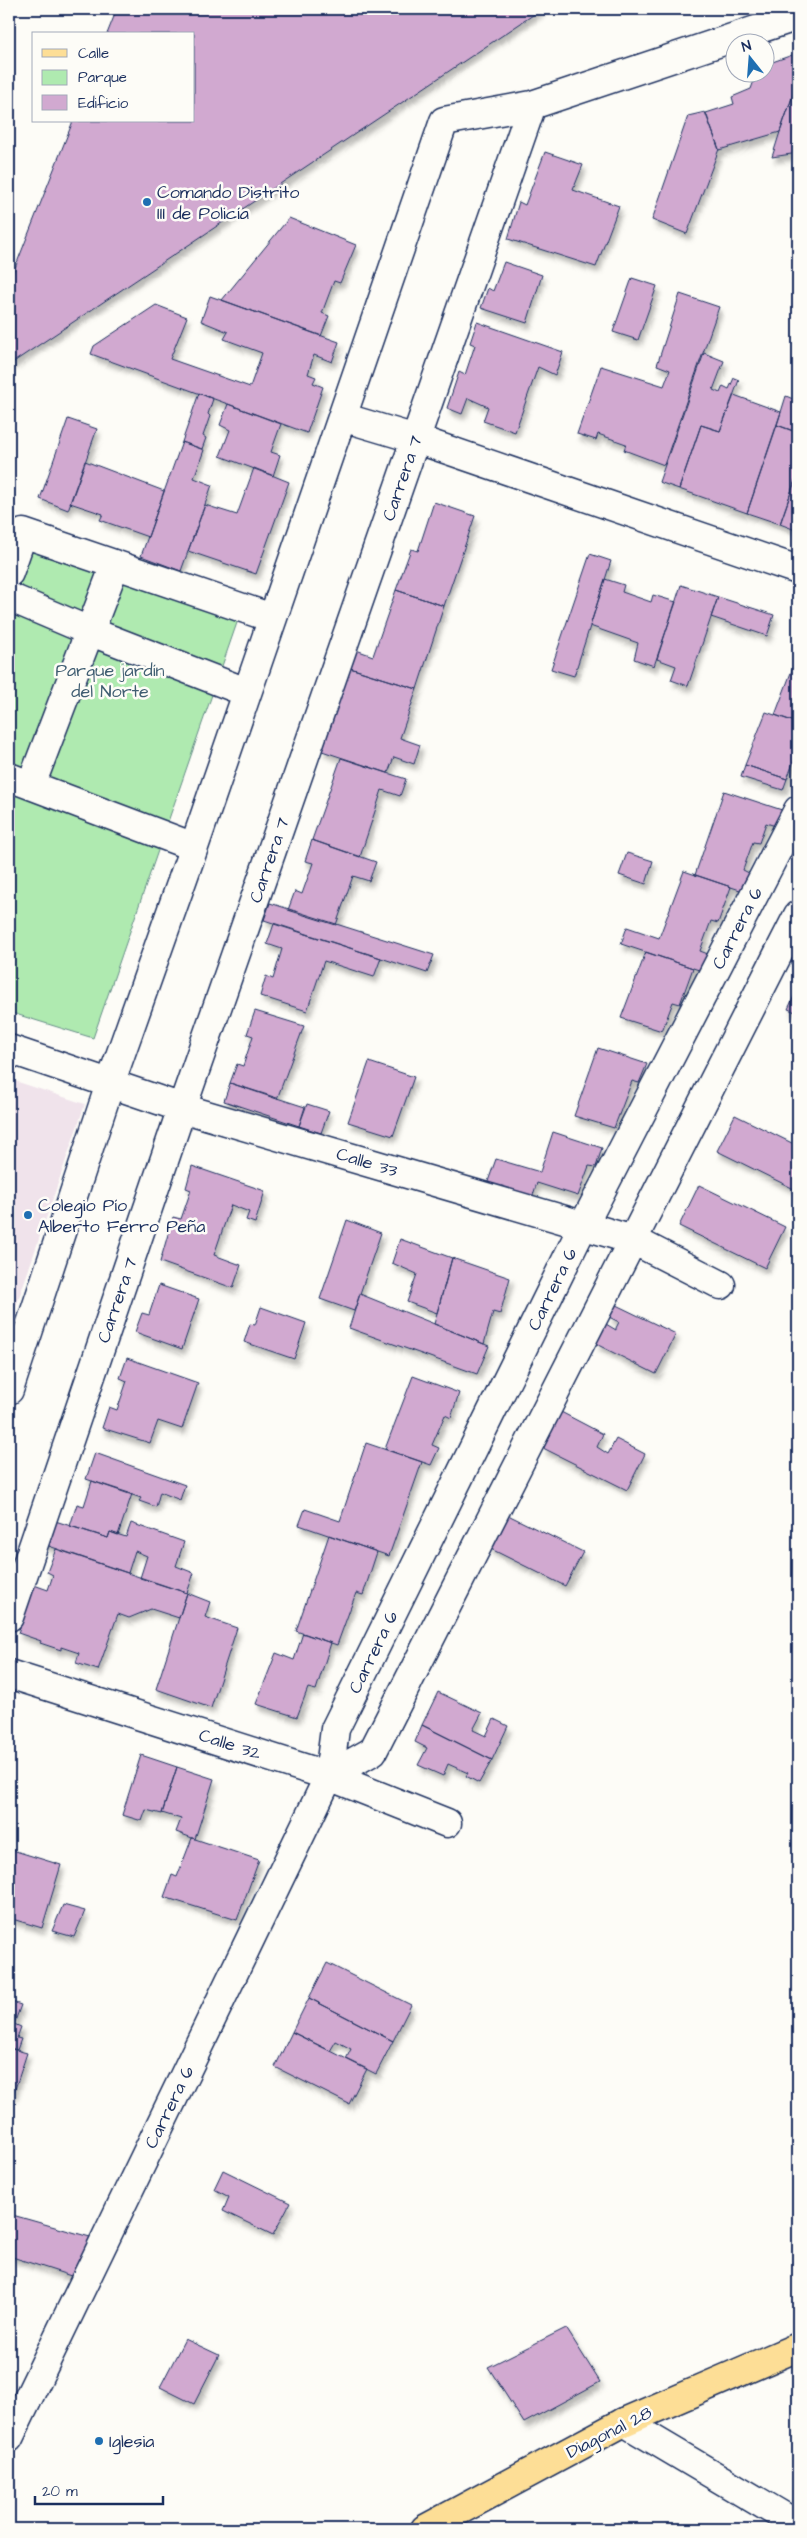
<svg xmlns="http://www.w3.org/2000/svg" width="807" height="2538" font-family="'Architects Daughter',sans-serif">
<style>
.built{fill:#f0e3eb}
.green{fill:#afeab0;stroke:#658c87}
.building{fill:#d1a9d0;stroke:#1b2f5e;filter:url(#shadow)}
.lines{fill:none;stroke-linecap:round;stroke-linejoin:round}
.street-casing{stroke:#1b2f5e;stroke-width:31}
.primary-casing{stroke:#1b2f5e;stroke-width:31}
.street{stroke:#fdfcf7;stroke-width:28}
.primary{stroke:#fdde96;stroke-width:28}
.poi-dot{fill:#1f6fb2;stroke:#fdfcf7;stroke-width:2}
.labels{text-anchor:middle;stroke-width:5;stroke-linejoin:round;paint-order:stroke}
.poi-label{font-size:18px;fill:#1b2f5e;stroke:#fdfcf7;text-anchor:start}
.street-label{font-size:18px;fill:#1b2f5e;stroke:#fdfcf7}
.park-label{font-size:18px;fill:#405e72;stroke:#fdfcf7}
</style>
<defs>
<filter id="shadow"><feDropShadow dx="3" dy="5.5" stdDeviation="2.5" flood-color="#0004"/></filter>
</defs>
<rect width="100%" height="100%" fill="#fdfcf7"/>
<filter id="ink" filterUnits="userSpaceOnUse"><feTurbulence type="fractalNoise" baseFrequency=".02" numOctaves="2"/><feDisplacementMap in="SourceGraphic" scale="10" xChannelSelector="R" yChannelSelector="G"/><feConvolveMatrix kernelMatrix="1 2 1 2 8 2 1 2 1" color-interpolation-filters="sRGB"/></filter>
<g filter="url(#ink)">
<path class="built" d="M9,1079l76,25 -76,223z"/>
<path class="green" d="M30,545l209,72 -146,421 -84,-26v-409z"/>
<path class="building" d="M117,9h425l-533,356v-82l64,-162h121v-87h-87z
M798,53v28l-18,51 -61,18 -13,-37 28,-9 -2,-7 19,-8 6,-17h7v-7z
M798,81v72l-26,4 8,-25z
M705,112l14,37 -32,85 -35,-14 36,-104z
M545,152l38,13 -10,25 46,16 -23,61 -88,-28 11,-37 6,3z
M289,218l67,27 -16,38 -6,-2 -12,32 7,3 -8,20 -99,-36z
M504,262l38,13 -15,48 -46,-15 7,-20 5,3z
M632,278l25,8 -19,54 -25,-8z
M680,294l39,13 -55,158 -40,-15 2,-6 -28,-10 -2,6 -19,-6 24,-68 63,20 6,-16 -13,-5z
M210,296l129,46 -7,20 -18,-7 -6,19 8,3 -3,6 10,4 -16,46 -216,-79 3,-8 62,-41 31,12 -17,42 80,28 12,-34 -38,-14 4,-7 -27,-11z
M477,322l86,30 -8,23 -17,-8 -23,65 -32,-11 5,-14 -20,-9 -6,16 -15,-6 12,-36 6,3 10,-30 -5,-2z
M704,353l20,8 -11,29 7,3 3,-7 6,3 5,-11 5,2 -19,51 -19,-6 -22,64 -20,-7z
M199,393l14,6 -5,15 2,2 -7,20 3,2 -4,11 -20,-7z
M734,395l47,17 -34,101 -68,-24 22,-64 19,6z
M786,396l12,5v20l-4,10 -17,-6z
M228,404l53,20 -10,28 9,3 -7,21 -53,-20 10,-26 -10,-5z
M68,419l29,10 -29,81 -28,-11z
M777,425l21,8v39l-18,52 -33,-11z
M182,442l22,8 -10,28 18,7 -31,86 -40,-15z
M85,461l79,30 -16,46 -48,-17 3,-6 -33,-11z
M254,468l35,14 -33,92 -68,-23 17,-46 32,10z
M798,472v59l-18,-7z
M434,502l41,14 -31,90 -48,-16 15,-41 7,2z
M590,554l21,7 -37,115 -23,-7z
M605,579l19,6 -2,7 29,10 2,-7 23,7 -22,64 -20,-7 4,-16 -48,-17z
M681,585l37,12 -30,89 -17,-6 5,-14 -19,-7z
M396,590l48,16 -27,83 -67,-21 6,-18 17,6z
M718,597l56,18 -7,21 -56,-19z
M798,654v69l-23,-8z
M350,668l67,21 -17,49 20,7 -6,19 -20,-7 -6,16 -66,-22z
M766,712l32,11v39l-4,-1 -7,18 -42,-14z
M341,758l65,21 -6,17 -18,-6 -22,67 -48,-17z
M745,765l42,14 -4,11 -42,-13z
M724,791l61,20 -6,16 -13,-4 -7,20 -6,-1 -10,28 6,3 -6,18 -48,-16z
M312,840l64,22 -7,19 -16,-5 -17,49 -48,-15 7,-19 7,3 11,-31 -8,-2z
M627,853l26,8 -7,23 -27,-9z
M684,871l47,16 -13,36 -7,-2 -11,30 8,3 -6,17 -81,-27 6,-17 32,11z
M270,903l164,52 -7,18 -163,-53z
M274,924l107,34 -7,19 -50,-16 -17,50 -47,-15 6,-20 7,3 9,-30 -15,-5z
M646,952l47,16 -13,36 -7,-2 -11,29 -41,-13z
M796,992l2,1v20l-10,-4z
M255,1011l49,15 -27,73 -47,-16 7,-19 6,2 10,-30 -6,-2z
M598,1048l49,16 -8,19 -7,-2 -18,47 -40,-12z
M369,1062l45,15 -21,59 -45,-14z
M230,1083l75,24 -6,19 -75,-25z
M307,1104l22,7 -8,22 -22,-7z
M735,1115l63,31v45l-81,-40z
M553,1132l49,16 -6,19 -7,-1 -11,30 -41,-13 -6,18 -45,-14 10,-28 44,13z
M192,1166l73,25 -10,32 -9,-3 3,-8 -18,-7 -17,50 27,10 -8,23 -73,-26 13,-45 8,2 10,-29 -5,-2z
M699,1185l86,42 -20,41 -86,-42z
M347,1220l34,13 -27,78 -34,-12z
M400,1239l52,19 -15,55 -30,-11 10,-28 -25,-11z
M452,1258l58,20 -10,36 -7,-2 -9,32 -50,-20z
M159,1285l40,14 -17,50 -47,-17 7,-19 7,2z
M360,1294l129,52 -12,28 -128,-46z
M616,1305l60,29 -20,40 -60,-30 10,-20 10,6v-2l3,-6 -10,-5z
M261,1307l45,16 -12,36 -50,-17 6,-18 5,1z
M127,1358l71,25 -16,46 -24,-8 -8,22 -48,-15 7,-21 8,3 10,-29 -7,-3z
M413,1376l46,17 -8,25 -6,-3 -13,30 7,3 -8,17 -46,-16z
M561,1412l42,22 -6,13 11,7 8,-15 29,15 -18,36 -84,-42z
M366,1443l56,19 -33,94 -90,-31 6,-16 35,12z
M95,1453l90,32 -5,15 -20,-8 -4,15 -17,-6 2,-3 -55,-19z
M92,1481l40,13 -14,41 -8,-3 -2,6 -38,-12 7,-22 7,2z
M508,1515l75,37 -18,34 -76,-38z
M46,1518l62,20 2,-6 16,5 5,-14 53,19 -8,24 18,7 -7,20 -47,-15 7,-22 -12,-5 -7,22 -91,-31z
M329,1535l48,17 -14,43 -7,-2 -19,52 -41,-14z
M56,1549l131,44 -8,25 -28,-9 -22,9 -11,-4 -20,56 -22,-7 3,-10 -18,-6v3l-21,-7 1,-2 -23,-8 16,-48 14,5 5,-15 -6,-3z
M187,1593l23,9 -5,15 32,11 -26,80 -55,-19z
M303,1633l28,10 -15,47 -8,-2 -11,29 -41,-13 20,-51 18,7z
M438,1692l44,21 -9,17 13,6 8,-17 14,7 -16,34 -70,-35z
M422,1725l70,35 -13,23 -13,-7 2,-3 -20,-9 -5,12 -25,-11 9,-17 -12,-6z
M141,1755l36,12 -15,47 -16,-4 -4,11 -20,-6z
M177,1767l37,12 -19,60 -19,-7 5,-13 -19,-6z
M192,1838l67,22 -22,60 -73,-23 8,-22 5,2z
M9,1849l52,16 -19,63 -33,-10z
M63,1905l22,6 -11,26 -22,-6z
M327,1963l84,42 -18,36 -84,-43z
M309,1998l84,43 -17,33 -30,-15 5,-10 -15,-8 -6,10 -38,-19z
M9,2001l12,4 -7,19 7,3 -4,11 4,1 -4,11 -8,-2z
M292,2032l75,37 -18,35 -74,-37z
M9,2048l18,5 -14,42 -4,-1z
M223,2170l67,33 -17,32 -50,-24 6,-14 -15,-8z
M9,2214l81,23 -19,39 -62,-20z
M566,2328l34,54 -76,41 -36,-56z
M185,2339l34,16 -25,49 -34,-17z"/>
<g class="lines">
<g class="street-casing">
<path id="street" d="M342,417l74,22 382,131
M9,573l14,-40 249,85
M9,597l80,34 157,61
M9,777l185,70
M31,785l84,-220
M9,1049l173,59 451,132 88,45
M9,1390l101,-306 84,-237 250,-726 88,-16 266,-89
M9,1617l173,-509 350,-1003
M9,1674l320,102 118,47
M329,1776l44,-25 425,-836
M624,2422l174,103
M9,2438l320,-662 6,-47 248,-503 215,-416"/>
</g>
<g class="primary-casing">
<path id="primary" d="M425,2529l199,-107 174,-75"/>
</g>
<use href="#street" class="street"/>
<use href="#primary" class="primary"/>
</g>
</g>
<g class="poi-dot">
<circle cx="147" cy="202" r="5"/>
<circle cx="28" cy="1215" r="5"/>
<circle cx="99" cy="2441" r="5"/>
</g>
<g class="labels">
<g class="poi-label">
<text x="157" y="198">Comando Distrito<tspan x="157" dy="21">III de Policía</tspan></text>
<text x="38" y="1211">Colegio Pío<tspan x="38" dy="21">Alberto Ferro Peña</tspan></text>
<text x="109" y="2447">Iglesia</text>
</g>
<g class="street-label">
<text transform="translate(402 478) rotate(-71)" y="6">Carrera 7</text>
<text transform="translate(269 860) rotate(-71)" y="6">Carrera 7</text>
<text transform="translate(737 928) rotate(-63)" y="6">Carrera 6</text>
<text transform="translate(367 1162) rotate(17)" y="6">Calle 33</text>
<text transform="translate(552 1289) rotate(-64)" y="6">Carrera 6</text>
<text transform="translate(117 1300) rotate(-71)" y="6">Carrera 7</text>
<text transform="translate(373 1652) rotate(-64)" y="6">Carrera 6</text>
<text transform="translate(230 1744) rotate(18)" y="6">Calle 32</text>
<text transform="translate(169 2107) rotate(-64)" y="6">Carrera 6</text>
<text transform="translate(609 2432) rotate(-27)" y="6">Diagonal 28</text>
</g>
<g class="park-label">
<text x="110" y="676">Parque jardín<tspan x="110" dy="21">del Norte</tspan></text>
</g>
</g>
<rect width="807" height="2538" fill="none" stroke="#fdfcf7" stroke-width="30"/>
<rect x="15" y="15" width="777" height="2508" fill="none" stroke="#1b2f5e" stroke-width="2" filter="url(#ink)"/>
<rect x="32" y="32" width="162" height="90" fill="#fdfcf7" stroke="#a3aaba"/>
<rect x="42" y="49" width="25" height="8" fill="#fdde96" stroke="#a3aaba"/>
<text x="78" y="58" font-size="15" fill="#1b2f5e">Calle</text>
<rect x="42" y="70" width="25" height="15" fill="#afeab0" stroke="#a3aaba"/>
<text x="78" y="82" font-size="15" fill="#1b2f5e">Parque</text>
<rect x="42" y="95" width="25" height="15" fill="#d1a9d0" stroke="#a3aaba"/>
<text x="78" y="108" font-size="15" fill="#1b2f5e">Edificio</text>
<g transform="translate(750 58) rotate(343)"><circle r="24" fill="#fdfcf7" stroke="#a3aaba"/>
<path d="M0-4L9 19L0 12L-9 19Z" fill="#1f6fb2"/>
<text y="-8" font-size="14" font-weight="bold" text-anchor="middle" fill="#1b2f5e">N</text>
</g>
<path d="M35 2496v8h128v-8" fill="none" stroke="#1b2f5e" stroke-width="2.5"/>
<text x="42" y="2496" font-size="15" fill="#1b2f5e" stroke="#fdfcf7" stroke-width="4" paint-order="stroke">20 m</text>
</svg>
